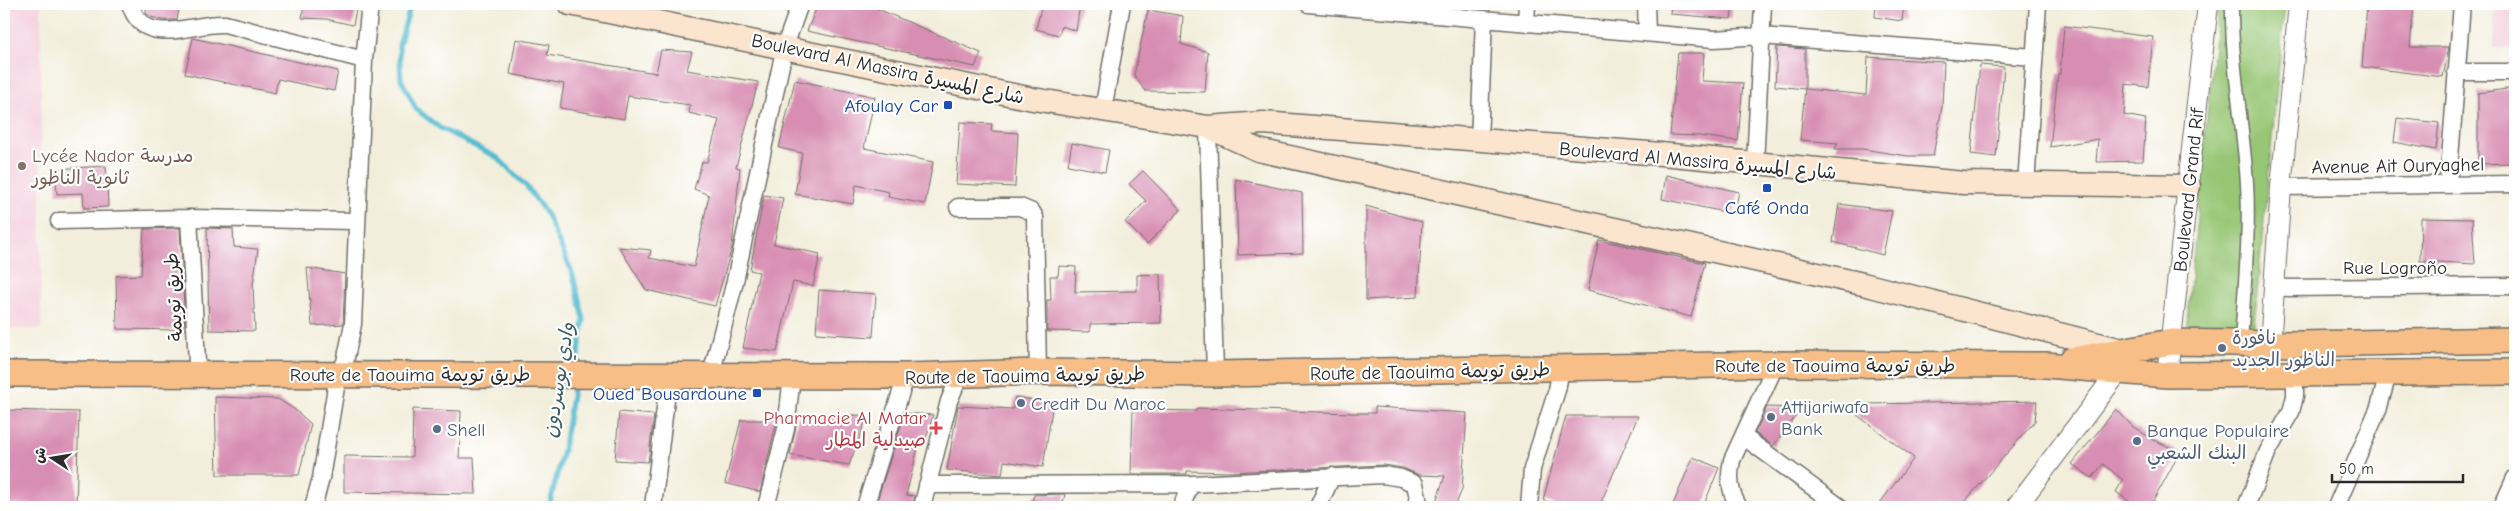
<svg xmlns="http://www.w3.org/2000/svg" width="2519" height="511" font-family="'Comic Neue','Playpen Sans Arabic',sans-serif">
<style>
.built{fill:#f4cfdd}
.green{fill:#97c675;stroke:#617850}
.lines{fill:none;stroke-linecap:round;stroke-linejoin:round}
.stream{stroke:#54bcd1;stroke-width:5}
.building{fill:#d88eb3}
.pedestrian-casing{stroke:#716f69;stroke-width:15}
.minor-casing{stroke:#716f69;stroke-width:19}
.tertiary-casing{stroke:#716f69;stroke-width:22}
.secondary-casing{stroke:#716f69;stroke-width:25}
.primary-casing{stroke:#716f69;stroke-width:28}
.pedestrian{stroke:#fff;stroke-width:12}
.minor{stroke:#fff;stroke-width:16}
.tertiary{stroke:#fff;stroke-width:20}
.secondary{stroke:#fce5cf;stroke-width:22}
.primary{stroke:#f7be87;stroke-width:25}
.transit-dot{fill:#1a4fb4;stroke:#fff;stroke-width:2}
.education-dot{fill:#8d6e63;stroke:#fff;stroke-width:2}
.service-dot{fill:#5c6f8a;stroke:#fff;stroke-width:2}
.health-dot{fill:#e0444e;stroke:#fff;stroke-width:2}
.labels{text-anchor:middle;stroke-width:4.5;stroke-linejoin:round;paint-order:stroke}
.street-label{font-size:19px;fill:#2b2b2b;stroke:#fff}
.transit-label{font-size:19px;fill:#164399;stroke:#fff;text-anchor:end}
.education-label{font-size:19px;fill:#785e54;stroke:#fff;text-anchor:start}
.service-label{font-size:19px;fill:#4e5e75;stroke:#fff;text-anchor:start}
.health-label{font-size:19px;fill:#be3a42;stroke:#fff;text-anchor:end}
.water-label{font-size:20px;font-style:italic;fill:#395e65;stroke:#fff}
</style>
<rect width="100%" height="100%" fill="#fff"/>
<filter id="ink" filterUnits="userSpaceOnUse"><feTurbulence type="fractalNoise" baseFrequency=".02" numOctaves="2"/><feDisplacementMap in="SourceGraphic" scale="10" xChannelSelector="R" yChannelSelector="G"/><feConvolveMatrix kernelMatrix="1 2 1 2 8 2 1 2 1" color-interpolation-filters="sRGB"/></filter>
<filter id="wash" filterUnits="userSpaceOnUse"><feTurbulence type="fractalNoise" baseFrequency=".0096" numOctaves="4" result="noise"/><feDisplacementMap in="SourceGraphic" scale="20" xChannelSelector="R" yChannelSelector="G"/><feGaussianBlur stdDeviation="1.12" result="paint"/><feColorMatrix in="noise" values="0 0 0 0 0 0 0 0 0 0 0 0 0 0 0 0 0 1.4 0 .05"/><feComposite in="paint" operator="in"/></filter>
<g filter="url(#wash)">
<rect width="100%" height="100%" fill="#f2eedb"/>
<path class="built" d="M4,4h37v325h-37z
M2495,4h20v44h-22z"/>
<path class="green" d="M2218,4h67l-31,321 -4,6 -64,-1z"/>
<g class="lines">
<path class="stream" d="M411,4l-12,41 2,34 15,30 24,19 58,30 29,29 20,28 25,57 12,47 -8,50
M549,507l15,-61 10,-63"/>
</g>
<g id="blocks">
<path class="building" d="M146,4h34l-3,16h-14l-12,-3 -5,-4z
M304,4h53l-4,21 -27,-6 -24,-1z
M818,4h48l115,49 -6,14 -168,-36z
M1042,4h38l-4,27 -14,-5 -3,9 -23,-6z
M1671,4h62l-2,15 -61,-5z
M1876,4h28l-2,17 -27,-4z
M2367,4h47l-4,43h39l-6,30 -81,-10z
M1148,10l35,6 -2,28 27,8 -3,40 -60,-1 -11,-16z
M2064,26l89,11 -5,50 -22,-3 -2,31 22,4 -3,42 -47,1 2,-23 -48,8 8,-73h2z
M193,38l145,33 -4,20 -56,-12 -3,14 -90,-19z
M516,39l33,6 -2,10 109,18 5,-23 31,2 -5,18 71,12 -22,85 4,1 -8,79 -17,59 -69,-16 -27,-43 32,3 -2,8 45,9 15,-72 -15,-6 8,-27h5l12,-42 -30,-7 1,-8 -62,-9 -4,23 -64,-11 4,-24 -54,-10z
M1777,47l28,2v40l-30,-3z
M1678,53h26l-2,28 41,2 -5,58 -39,-5 -29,-1z
M1868,57l76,5 -2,45 -9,49h-25l-46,-7h-27l3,-6 -38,-3 5,-51 61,6z
M1980,65l24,2 -8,90 -25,-3z
M795,80l80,17 -11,51 69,14 -8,42 -37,-7 1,-5 -33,-7 -3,19 -58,-10 7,-41 -23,-5z
M2506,89h9v74l-37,1v-71z
M2397,118l42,5 -3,27 -42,-8z
M960,122l32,2 -1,7 27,2 -3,54 -59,-3z
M1072,143l37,7 -4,22 -37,-7z
M106,166l2,41 -24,1 -1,-15 -26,1 -2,-25z
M1143,171l38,39 -34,34 -22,-22 21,-21 -17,-17z
M1666,175l73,17 -5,22 -72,-15z
M1236,179l66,14 1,60 -65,2z
M764,195l19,3 -9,46 46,10 -7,32 -20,-4 -16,70 -34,-4 16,-76 -9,-2z
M1839,204l53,7 -9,44 -50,-13z
M1366,206l56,16 -4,75 -52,3z
M2421,218l51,1 3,45 -55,-3z
M180,228l5,102 -68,-1 -1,-53 25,-1 3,-46z
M207,228l26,1 1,18 24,2 -5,36 2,46 -46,-1z
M1599,240l106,23 -14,54 -103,-27z
M1059,266l17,1 -1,25 62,-1v-16l23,-1 1,49 -71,1v8l-43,-1v-31h4l-1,-24h8z
M307,268l38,6 -2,50 -31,2z
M819,290l57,4 -3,43 -57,-4z
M215,397l63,2 16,10 17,15 -12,51h-82z
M1015,397l38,6 -10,64 -39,-6 -2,14 -55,-5 11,-64 55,3z
M2037,401l-2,20 -75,86h-83l37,-49 -57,-43 9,-11z
M1375,407l92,6 -5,76 -7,18h-21l11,-31 -26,-1 -16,-7 -19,-3 -154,7 -43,-1v3h-56l2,-66h16v2l47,1 1,-3 154,5h24z
M1767,407l35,1 -29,38 -18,-13z
M413,409l48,2 -2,47h15l2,36 -132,-2v-36l68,1z
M2116,409l16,17 20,13 28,13 -30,55h-13l-21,-15 7,-12 -20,-16 -11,14 -20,-14z
M4,410l75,2 -3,95 -72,-3z
M619,412l35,3 -6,47 -33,-2z
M905,413l28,2 -9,30 -5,-1 -13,51 9,1 -3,11h-37z
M868,415l-19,50 -59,-10 8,-39z
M1566,416h72l-39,91h-38l-18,-7z
M741,420h36l-17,72 -35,-9z
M1693,457l26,11 -16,39h-31z
M1065,494l-3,13h-32l4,-12z"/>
</g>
</g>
<g filter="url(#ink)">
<use href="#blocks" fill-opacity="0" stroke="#716f69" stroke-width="1"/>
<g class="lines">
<g class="pedestrian-casing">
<path id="pedestrian" d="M2232,4c-1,60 11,119 15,179 3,53 -3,107 -6,160"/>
</g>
<g class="minor-casing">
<path id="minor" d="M130,4c14,46 61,18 95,20l139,36
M1308,4l406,35 47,-3 273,21
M1646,4l1,29
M1526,22l1,-18
M2456,72h59
M1103,110l19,-106
M1208,127l7,247
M1479,142l5,-123
M1755,164l8,-160
M2448,184l14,-180
M2026,185l12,-181
M2281,187l234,-3
M958,207h62l12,5 3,5 3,155
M189,218l8,144 -2,11
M59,221l130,-3 167,3
M2274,288l241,-2
M711,375l24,-94 50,-235 15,-42
M1744,437l96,70
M927,485l264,-1 192,-9 18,3 14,6 3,14 -3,9
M313,507l8,-29 17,-103 7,-13 8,-38 11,-264 6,-56
M653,507l16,-132
M766,507l20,-78 6,-53
M865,507l41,-131
M922,507l27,-106 11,-26
M1181,507l10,-23
M1318,507l14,-31
M1529,507l3,-38 25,-79 4,-21
M1739,507c-10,-15 -11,-30 -7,-47l44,-96
M2246,507l22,-56 23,-39 4,-16v-22
M2336,507l43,-100 9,-33
M2502,507l13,-29"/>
</g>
<g class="tertiary-casing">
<path id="tertiary" d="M2167,375l41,-371
M2268,375l13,-188 18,-183
M2016,507l102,-135 3,-14"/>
</g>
<g class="secondary-casing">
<path id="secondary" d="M570,4l463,95 175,28 50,23 605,134 259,66
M1208,127l55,-4 398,31 303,29 225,3"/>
</g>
<g class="primary-casing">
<path id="primary" d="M2072,360l99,-18 127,2 217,-4
M4,374l902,2 132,-4 177,2 561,-10 270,1 121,10 348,-3"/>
</g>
<use href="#pedestrian" class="pedestrian"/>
<use href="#minor" class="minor"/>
<use href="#tertiary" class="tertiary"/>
<use href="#secondary" class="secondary"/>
<use href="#primary" class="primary"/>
</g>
</g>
<g class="transit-dot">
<rect x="943" y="100" width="10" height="10" rx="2.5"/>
<rect x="1762" y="183" width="10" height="10" rx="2.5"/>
<rect x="752" y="388" width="10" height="10" rx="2.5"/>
</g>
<circle class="education-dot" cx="22" cy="166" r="5"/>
<g class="service-dot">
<circle cx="2222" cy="348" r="5"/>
<circle cx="1021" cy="403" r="5"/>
<circle cx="1771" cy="417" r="5"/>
<circle cx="437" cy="429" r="5"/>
<circle cx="2137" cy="441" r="5"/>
</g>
<path class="health-dot" d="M933.5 420.5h5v5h5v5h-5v5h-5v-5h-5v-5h5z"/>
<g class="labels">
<g class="street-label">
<text transform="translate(888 68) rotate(12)" y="7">Boulevard Al Massira شارع المسيرة</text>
<text transform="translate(1698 160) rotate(5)" y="7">Boulevard Al Massira شارع المسيرة</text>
<text transform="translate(2398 165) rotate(-1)" y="7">Avenue Ait Ouryaghel</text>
<text transform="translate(2188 190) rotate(-84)" y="7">Boulevard Grand Rif</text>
<text x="2395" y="274">Rue Logroño</text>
<text transform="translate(173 297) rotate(-93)" y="7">طريق تويمة</text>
<text x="1835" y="372">Route de Taouima طريق تويمة</text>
<text transform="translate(1430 371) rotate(-1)" y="7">Route de Taouima طريق تويمة</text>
<text x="410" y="381">Route de Taouima طريق تويمة</text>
<text transform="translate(1025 375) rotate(-1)" y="7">Route de Taouima طريق تويمة</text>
</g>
<g class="transit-label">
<text x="938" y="112">Afoulay Car</text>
<text x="1767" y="214" text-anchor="middle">Café Onda</text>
<text x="747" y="400">Oued Bousardoune</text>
</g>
<g class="education-label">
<text x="32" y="162">Lycée Nador مدرسة<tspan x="32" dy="22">ثانوية الناظور</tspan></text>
</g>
<g class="service-label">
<text x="2232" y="344">نافورة<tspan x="2232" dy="22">الناظور الجديد</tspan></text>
<text x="1031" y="410">Credit Du Maroc</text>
<text x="1781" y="413">Attijariwafa<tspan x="1781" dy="22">Bank</tspan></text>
<text x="447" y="436">Shell</text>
<text x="2147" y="437">Banque Populaire<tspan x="2147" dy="22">البنك الشعبي</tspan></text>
</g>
<g class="health-label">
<text x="926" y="424">Pharmacie Al Matar<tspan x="926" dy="22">صيدلية المطار</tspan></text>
</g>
<g class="water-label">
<text transform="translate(558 380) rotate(-81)" y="7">وادي بوسردون</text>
</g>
</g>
<rect width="2519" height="511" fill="none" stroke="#fff" stroke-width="20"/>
<g transform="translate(52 458) rotate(282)" stroke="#ffffff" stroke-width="4" paint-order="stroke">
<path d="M0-4L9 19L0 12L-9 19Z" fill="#2b2b2b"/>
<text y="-8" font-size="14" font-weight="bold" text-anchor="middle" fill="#2b2b2b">ش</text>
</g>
<path d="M2332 474v8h131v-8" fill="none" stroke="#2b2b2b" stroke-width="2.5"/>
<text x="2339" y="474" font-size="15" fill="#2b2b2b" stroke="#ffffff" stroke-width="4" paint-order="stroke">50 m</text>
</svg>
